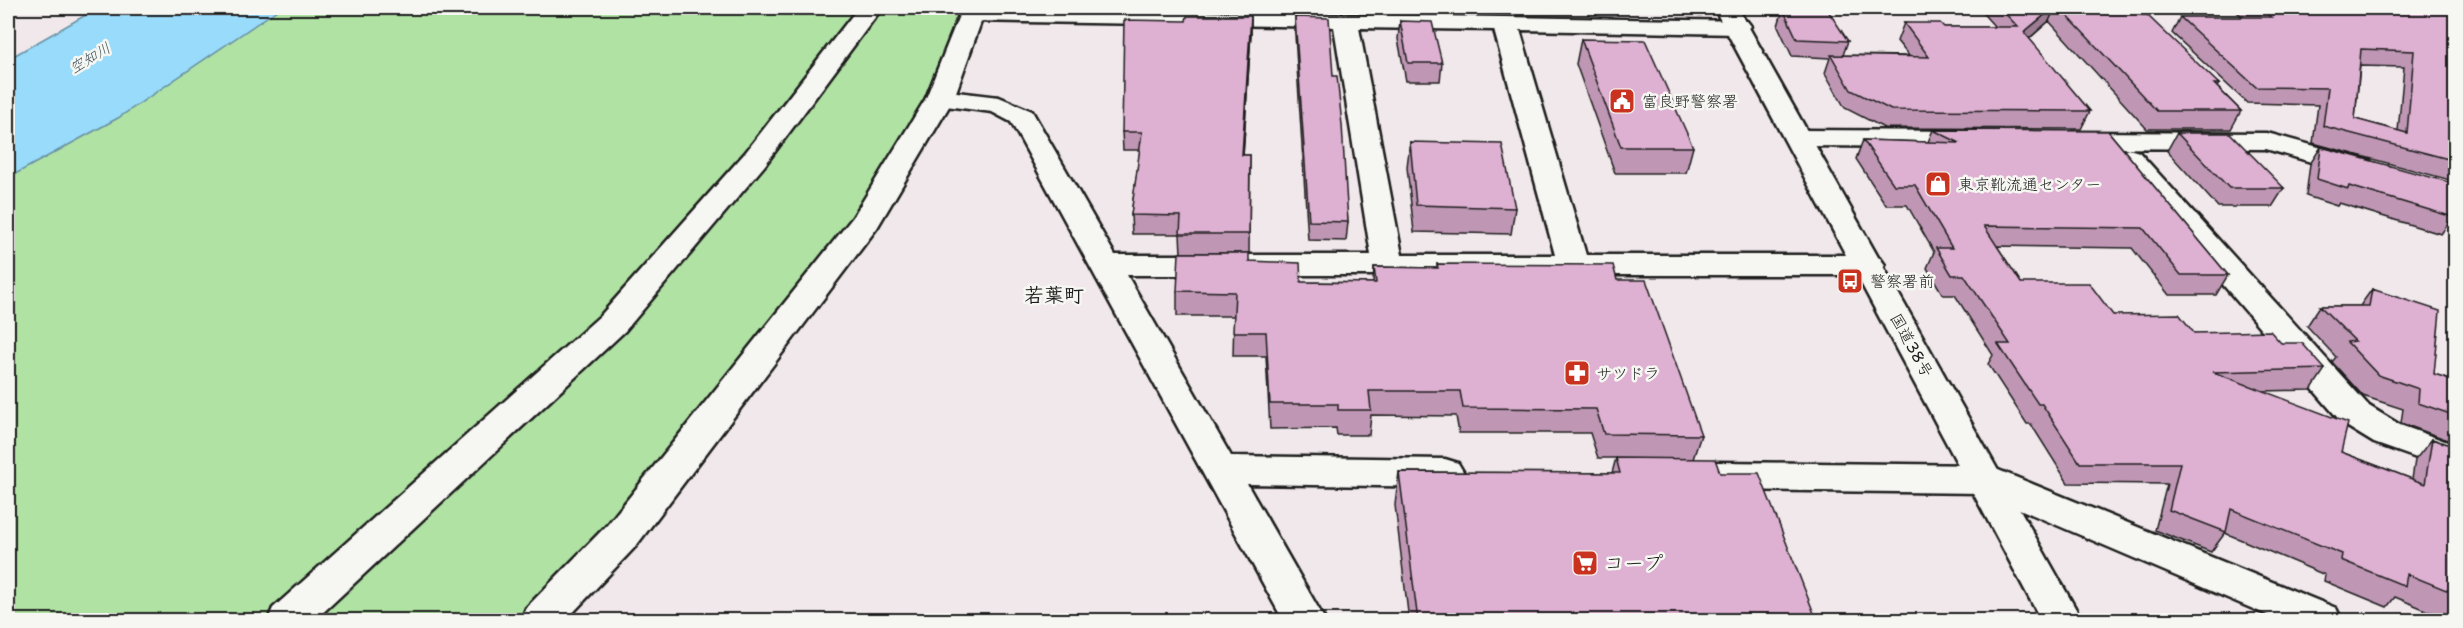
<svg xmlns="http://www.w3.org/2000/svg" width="2463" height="628" font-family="'Shantell Sans','Klee One',sans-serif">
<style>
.green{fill:#b0e2a4;stroke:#667f60;stroke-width:1.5}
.water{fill:#98dbfa;stroke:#668fa1;stroke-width:1.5}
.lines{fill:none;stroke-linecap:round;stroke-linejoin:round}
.street-casing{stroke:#1c1c1c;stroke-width:5}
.secondary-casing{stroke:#1c1c1c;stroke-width:5}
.highway-casing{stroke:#1c1c1c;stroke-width:5}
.street{fill:#f6f6f2;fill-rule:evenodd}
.secondary{fill:#f6f6f2;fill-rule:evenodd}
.highway{fill:#f6f6f2;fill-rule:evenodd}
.wall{fill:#bf97b5;stroke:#1c1c1c;stroke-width:1.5;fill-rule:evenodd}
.shaded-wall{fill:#9b7b93;stroke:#1c1c1c;stroke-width:1.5}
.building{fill:#deb0d2;stroke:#1c1c1c;stroke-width:1.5;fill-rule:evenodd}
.labels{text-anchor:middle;stroke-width:5;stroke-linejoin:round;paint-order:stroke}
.far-water-label{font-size:15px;font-style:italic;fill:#41555f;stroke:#f6f6f2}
.poi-label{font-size:16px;fill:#1c1c1c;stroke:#f6f6f2;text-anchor:start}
.street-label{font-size:16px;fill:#1c1c1c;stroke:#f6f6f2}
.quarter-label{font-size:20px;font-weight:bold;fill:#1c1c1c;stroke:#f6f6f2}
.near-poi-label{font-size:20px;fill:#1c1c1c;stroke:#f6f6f2;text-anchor:start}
</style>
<rect width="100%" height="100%" fill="#f1e8ec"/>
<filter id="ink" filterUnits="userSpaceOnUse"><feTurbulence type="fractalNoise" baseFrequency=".0167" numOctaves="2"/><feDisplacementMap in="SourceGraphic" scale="12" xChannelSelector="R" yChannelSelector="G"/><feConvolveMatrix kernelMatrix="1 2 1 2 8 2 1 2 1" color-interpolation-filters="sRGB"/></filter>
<g filter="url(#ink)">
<path class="green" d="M264,8h710l-34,90 -318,437 -81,85h-533v-451z"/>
<path class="water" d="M98,8h182l-162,110 -110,60v-119z"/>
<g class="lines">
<g class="street-casing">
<path id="street" d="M858,8h24l-117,157 -140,166 -310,289h-47l5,-12 328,-293 144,-162z
M967,8l780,13 4,5 -4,5 -9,3 -218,-4 66,225h283l11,3 5,7 -5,7 -11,3h-742l104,181 214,3 13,4 6,10 -6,10 -13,4 -198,-3 78,136h-42l-272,-498 -19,-10 -62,-8 -4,-6 4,-6 10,-2 59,7 33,14 83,144h256l-37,-228 -363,-6 -9,-2 -3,-5zM1359,28l135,2 61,225h-153z
M1798,130l176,1 10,2 4,6 -4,6 -10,2 -176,-1 -10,-2 -4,-6 4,-6z
M2073,132l194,1 103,28 4,6 -4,6 -10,3 -94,-27 -193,-1 -10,-2 -4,-6 4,-6z
M2129,149l10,3 230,254 31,19 56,20v27l-82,-29 -31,-19 -224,-260 -4,-6 4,-6z
M1716,462l270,3 350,143 6,12h-63l-297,-127 -266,-3 -13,-4 -6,-10 6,-10z"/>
</g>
<g class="secondary-casing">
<path id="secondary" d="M962,8h24l-32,90 -77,130 -241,318 -70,74h-45l5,-12 82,-84 245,-307 73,-119z"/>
</g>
<g class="highway-casing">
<path id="highway" d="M1714,8h24l344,612h-41z"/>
</g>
<use href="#street" class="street"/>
<use href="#secondary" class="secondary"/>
<use href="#highway" class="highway"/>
</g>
<path class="wall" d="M1978,8h141l100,76 -2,3 24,24 -10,18h-84l-98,-108 -20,18 61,72 -9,18 -197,-1 -39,-20 -20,-35 5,-15 -38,-2 -14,-30 5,-17 65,32 -5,14 66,1 -12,-15 7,-18 40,4h51z
M2232,8h224v164l-6,8 -137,-37 5,-38 -71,-2 -75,-70 8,-16h63zM2360,66l44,1 -6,64 -43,-12z
M1251,16v17l-8,122h7l-1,98h-68l-1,-19h-48l-1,-19 9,-65h-17l-1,-18 64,-111z
M1295,17l38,59 15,146 -2,19 -38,-1 -13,-205z
M1400,21l42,42 -2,18h-34l-8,-42z
M1581,39l112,108 -7,26h-71l-39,-109z
M1933,130l175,1 120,144 -12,20h-47l-37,-47 -135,-2 24,37 92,32 81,18 87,10 44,26 -14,21 -48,1 78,61 71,27 3,-19 17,-21 24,8v174h-4l-57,-24 -8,10 -63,-26 1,-6 -100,-42 -14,19 -56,-22 12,-46 -99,-1 -37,-59h-4l-39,-60 5,-9 -38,-60h-12l-16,-27 7,-16 -27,-47h-21l-30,-46 7,-19 65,2z
M2177,133l107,55 -12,19h-54l-51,-56z
M1410,142l105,66 -4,26 -97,-2 -7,-65z
M2321,147l132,70 -12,17 -102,-31 -2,3 -31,-10 4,-32z
M1249,261l52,21 72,1 1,-16 63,1v-4l180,16 84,155 -8,24 27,14 97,148h-408l-14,-116 4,-33 213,1 4,-15h-18l-8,-25h-131l-3,-17 -85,-1 -2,20h-32l-1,-7 -66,1 -4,-73h-33l1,-40h-57v-25z
M2372,289l62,85 22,7v62l-55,-20 2,-14 -40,-13 -31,-34 4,-5 -29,-31 13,-20h40z"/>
<path class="shaded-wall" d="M2053,8h2l-6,13 -33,29 8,-18z
M1251,16v17l-9,140v-18z"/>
<path class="building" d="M2000,8h53l-29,24 66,79 -199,-1 -40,-20 -20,-35 98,2 -25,-34h36l4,4h74z
M2060,8h59l1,1h16l6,6h5l72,69h-5l27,27h-84z
M2259,8h197v153l-133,-35 5,-38 -72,-1 -76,-70h91zM2361,49l53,2 -7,82 -52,-14z
M1783,9h44l21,32 -51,-2z
M1187,16h64l-9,139h8l-1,79h-69l1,-18 -50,-1 11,-83h-20l2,-112 62,1z
M1295,17l34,1 4,58h4l5,49 6,97 -39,-1z
M1400,21l32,1 10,41h-34z
M1581,39l64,1 48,107h-72z
M1933,130l175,1 120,144h-47l-38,-47 -159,-2 37,57h68l24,32 66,-1 15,19 76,-2 11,12h21l23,26 -112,3 135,51 -7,29 84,32 7,-45 24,8v147l-49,-20 -2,12 -64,-26 1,-6 -111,-45 -5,23 -57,-22 11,-47h-100l-38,-59h-4l-40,-60h12l-46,-69h-12l-16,-27h16l-37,-63h-21l-31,-45 97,3z
M2177,133h53l54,55h-55z
M1410,142l92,2 13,64 -99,-3z
M2321,147l135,37v20l-3,13 -104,-31 -1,3 -31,-10z
M1179,253h70v8l51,2 1,19 75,1 -2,-16 64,1 -1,-4 176,1 4,15h29l55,155 -97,-1 -8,-25 -133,-1 -3,-17h-91l2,19h-33v-6h-68l-4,-72h-33l2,-40 -58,-1z
M2372,289l68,22 -6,63 22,7v35l-38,-13 1,-14 -41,-14 -31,-33 8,-1 -35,-35h49z
M1616,458l99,1 5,14h39l58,148h-399l-19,-149 221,1z"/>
</g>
<defs>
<g id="civic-square" transform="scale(1.35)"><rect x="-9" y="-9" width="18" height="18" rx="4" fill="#c8321e" stroke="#f6f6f2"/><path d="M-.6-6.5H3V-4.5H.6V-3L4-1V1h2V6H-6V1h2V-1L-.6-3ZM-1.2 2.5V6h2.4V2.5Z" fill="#fff"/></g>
<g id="shop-square" transform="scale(1.35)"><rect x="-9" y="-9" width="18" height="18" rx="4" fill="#c8321e" stroke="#f6f6f2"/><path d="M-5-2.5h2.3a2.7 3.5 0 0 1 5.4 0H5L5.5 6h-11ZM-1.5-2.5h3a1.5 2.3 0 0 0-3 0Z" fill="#fff"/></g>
<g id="bus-square" transform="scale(1.35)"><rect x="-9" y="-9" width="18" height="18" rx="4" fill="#c8321e" stroke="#f6f6f2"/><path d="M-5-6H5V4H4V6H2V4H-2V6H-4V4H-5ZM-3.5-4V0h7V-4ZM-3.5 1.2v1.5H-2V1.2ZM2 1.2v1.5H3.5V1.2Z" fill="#fff"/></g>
<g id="pharmacy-square" transform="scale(1.35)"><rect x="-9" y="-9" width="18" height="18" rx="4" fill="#c8321e" stroke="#f6f6f2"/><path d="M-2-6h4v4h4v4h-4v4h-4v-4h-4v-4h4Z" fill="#fff"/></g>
<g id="supermarket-square" transform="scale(1.35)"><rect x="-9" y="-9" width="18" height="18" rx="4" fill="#c8321e" stroke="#f6f6f2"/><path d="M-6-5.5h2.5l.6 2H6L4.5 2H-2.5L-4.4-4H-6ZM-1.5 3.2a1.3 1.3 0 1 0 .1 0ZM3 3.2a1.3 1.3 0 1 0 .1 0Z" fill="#fff"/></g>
</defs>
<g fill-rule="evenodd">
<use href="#civic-square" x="1622" y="101"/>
<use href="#shop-square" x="1938" y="184"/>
<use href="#bus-square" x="1850" y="281"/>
<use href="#pharmacy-square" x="1577" y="373"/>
<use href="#supermarket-square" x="1585" y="563"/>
</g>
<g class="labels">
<g class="far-water-label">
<text transform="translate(90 58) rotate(-31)" y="5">空知川</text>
</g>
<g class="poi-label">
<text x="1642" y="107">富良野警察署</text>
<text x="1958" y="190">東京靴流通センター</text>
<text x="1870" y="287">警察署前</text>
<text x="1596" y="379">サツドラ</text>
</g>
<g class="street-label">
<text transform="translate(1912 345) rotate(61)" y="6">国道38号</text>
</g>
<g class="quarter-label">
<text x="1054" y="302">若葉町</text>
</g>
<g class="near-poi-label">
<text x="1604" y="570">コープ</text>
</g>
</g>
<rect width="2463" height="628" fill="none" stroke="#f6f6f2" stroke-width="30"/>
<rect x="15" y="15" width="2433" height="598" fill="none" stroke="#1c1c1c" stroke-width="2" filter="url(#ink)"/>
</svg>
